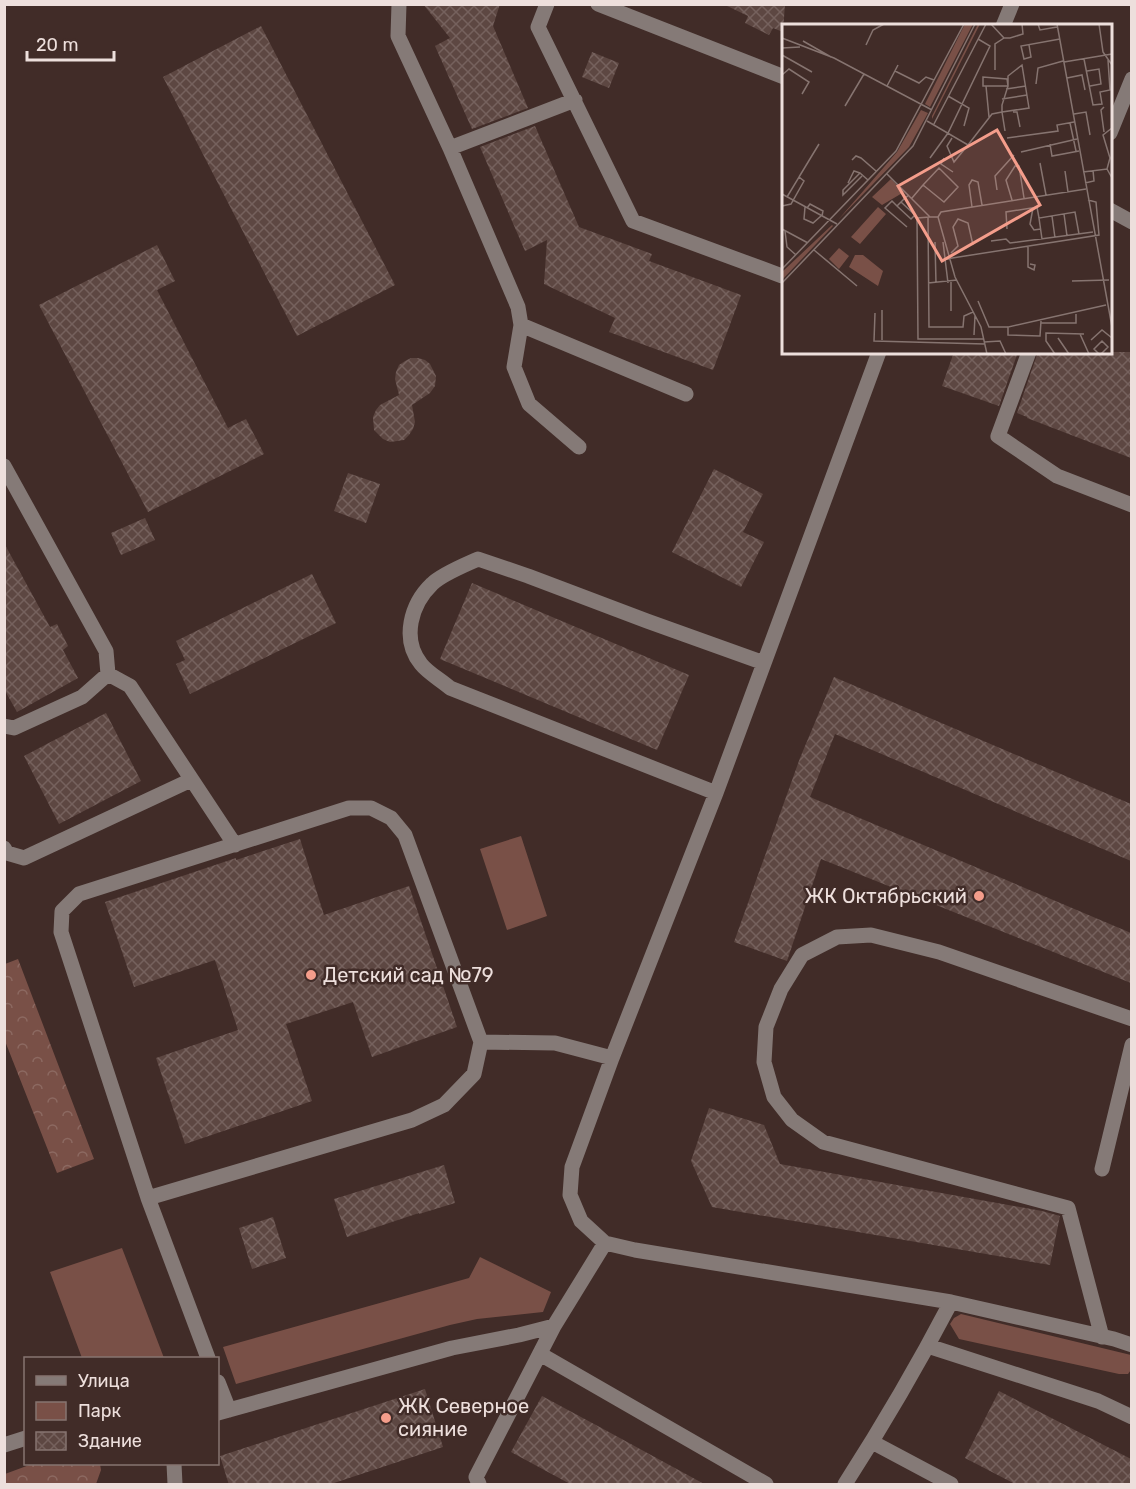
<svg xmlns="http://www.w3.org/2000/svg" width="1136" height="1489" font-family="Rubik,sans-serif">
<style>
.green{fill:#795047}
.forest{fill:url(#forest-crowns)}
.building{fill:url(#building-cross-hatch)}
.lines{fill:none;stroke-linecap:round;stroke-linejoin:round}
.minor{stroke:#857a77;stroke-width:15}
.poi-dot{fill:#f49d8b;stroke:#412c28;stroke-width:2}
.labels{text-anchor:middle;stroke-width:5;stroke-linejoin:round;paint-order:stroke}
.poi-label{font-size:20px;fill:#eddfdc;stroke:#412c28;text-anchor:start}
.inset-road{fill:none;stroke:#867470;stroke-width:1.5}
.view{fill:#f49d8b;fill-opacity:0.15;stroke:#f49d8b;stroke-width:3}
.inset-edge{fill:none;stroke:#eddfdc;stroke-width:3}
</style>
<defs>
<pattern id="forest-crowns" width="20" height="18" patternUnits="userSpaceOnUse" patternTransform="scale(1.5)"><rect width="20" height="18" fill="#795047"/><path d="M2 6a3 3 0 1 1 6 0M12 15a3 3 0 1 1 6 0" fill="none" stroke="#8c6961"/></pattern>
<pattern id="building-cross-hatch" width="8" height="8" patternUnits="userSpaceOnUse" patternTransform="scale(1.5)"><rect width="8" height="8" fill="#5d4742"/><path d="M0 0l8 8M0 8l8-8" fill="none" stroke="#75615d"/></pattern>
</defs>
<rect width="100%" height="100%" fill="#412c28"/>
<path class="green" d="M521,836l26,80 -40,14 -27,-81z
M122,1248l42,110h-82l-32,-86z
M480,1257l71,35 -8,20 -66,7 -27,6 -214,59 -13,-37 246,-69z
M961,1314l170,41v15l-3,4h-9l-160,-35 -9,-15 4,-6z"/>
<path class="forest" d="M18,959l76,200 -37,14 -52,-132v-77z
M32,1464h68l1,6 -5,14h-91v-10z"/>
<path class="building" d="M423,4h77l-7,22 35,82 -56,21 -37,-83 15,-8z
M723,4h62l-2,28 -10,-4 -4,7 -24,-12 3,-7z
M261,26l134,259 -98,51 -134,-259z
M592,52l27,11 -10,25 -27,-11z
M535,126l44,101 73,27 -3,7 92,34 -28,75 -104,-38 6,-14 -71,-34 3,-44 -22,11 -45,-104z
M157,245l18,36 -18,9 71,138 18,-9 18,35 -116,58 -109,-207z
M954,352h64l-19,54 -57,-20z
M1038,352h93v106l-104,-40v-1l-10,-4z
M411,358h7l7,2 5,4 6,12 -1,10 -5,7 -18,12 3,17 -2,7 -4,6 -5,5 -14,2 -7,-3 -9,-9 -1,-13 3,-7 4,-5 19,-10 -4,-16 1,-7 3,-7 6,-4z
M714,469l49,25 -20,38 21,10 -23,45 -69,-35z
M348,473l32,11 -14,39 -32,-12z
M145,518l10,22 -34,15 -10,-22z
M4,543l46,84 7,-3 11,22 -5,4 15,28 -61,34 -13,-23z
M312,574l24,49 -146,71 -14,-30 9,-4 -9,-19z
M472,583l217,92 -32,75 -217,-91z
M834,677l297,127v57l-296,-127 -25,63 321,136v50l-310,-124 -34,102 -53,-19 66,-184z
M106,713l35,68 -82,43 -35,-68z
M300,839l24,76 85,-29 48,141 -85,30 -19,-55 -67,22 26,77 -127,43 -29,-86 82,-28 -23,-70 -81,27 -29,-85 131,-44v2z
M709,1108l55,17 16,39 262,47 18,5 -10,49 -338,-58 -21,-46z
M444,1165l11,38 -36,11v-1l-72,24 -13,-38z
M273,1217l13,41 -34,11 -13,-41z
M425,1389l18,58 -115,38h-99l-9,-29z
M999,1391l132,68v26h-114l-52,-27z
M542,1396l65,35 99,54h-134l-61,-33z"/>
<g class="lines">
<path class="minor" d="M399,4l-1,32 52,112 68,159 3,18 165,69
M547,4l-9,23 95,194 149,55 2,-1
M598,4l186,73
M1003,26l9,-22
M1110,133l22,-54
M450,148l125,-48
M1110,210l22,12
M521,325l-7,42 15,37 50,43
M879,352l-163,441 -104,265 -40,109 -2,28 11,26 24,22 30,7 316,52 163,37 18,6
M1029,352l-31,84 59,40 75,29
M4,466l102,185 2,23 -26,23 -68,31 -10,-2
M108,674l22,12 105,159
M716,793l-266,-105c-9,-8 -22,-15 -29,-24 -20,-25 -10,-60 11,-80 10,-10 33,-19 46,-25l50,17 119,45 117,42
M4,848l3,5 17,5 167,-78
M481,1042l74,1 57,15
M1102,1169l30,-124
M148,1198l264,-78 32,-15 30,-31 7,-32 -76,-207 -14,-17 -20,-10h-22l-270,86 -17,17 -1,21 87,266 60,160
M1102,1337l-34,-129 -245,-66 -31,-22 -18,-23 -10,-35 2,-35 15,-38 21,-34 35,-18 34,-2 68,17 193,67
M928,1346l170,55 34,16
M540,1354l226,130
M218,1382l11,28
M218,1413l234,-65 67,-13 35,-9 51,-83
M872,1442l79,42
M4,1445l22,-7
M174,1464l1,20
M479,1484l-3,-7 78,-151
M845,1484c38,-59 73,-119 106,-182"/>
</g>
<g class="poi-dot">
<circle cx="979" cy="896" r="6"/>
<circle cx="311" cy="975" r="6"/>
<circle cx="386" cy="1418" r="6"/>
</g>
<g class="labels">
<g class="poi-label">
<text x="967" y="903" text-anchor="end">ЖК Октябрьский</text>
<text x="323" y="982">Детский сад №79</text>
<text x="398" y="1413">ЖК Северное<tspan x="398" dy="23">сияние</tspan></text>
</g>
</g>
<g transform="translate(782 24)">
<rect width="330" height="330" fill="#412c28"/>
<path d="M183,0h8l-43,83 -5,-3zM139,86l7,3 -19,34 -71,73 59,-68zM96,183l8,7 -26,30 -9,-7zM50,201l1,1 -51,54v-8zM57,224l10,8 -10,13 -10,-10zM73,231h8l20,16 -5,15 -29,-19z" fill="#795047"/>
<path d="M196,0h2l-48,95v-3zM109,155l13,13 -22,13 -10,-8z" fill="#795047"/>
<path class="inset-road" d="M209,0l13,14h6l13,-4 -1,-10M256,0l2,6 17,-3M275,0l55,303M317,0l4,28 9,13M0,14l52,20 98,52M21,17l28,16M84,21l7,-15 11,-6M247,21l2,12 -7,2 -3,-13 39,-7M0,24l18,-1M0,31l30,17M302,35l9,46 9,-1 -2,-12 10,-2 -2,-30M282,38l48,-8M213,46v-26l9,-6M113,47l24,12 7,-6 8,3M305,47l12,-2 2,15 -11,2M0,51l7,-6 20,13 -7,12M285,54l15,-3 3,15M254,60l2,-16 25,-7M105,62l11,-21M204,62l3,31M224,65l20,-3M166,72l21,12 -5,18M220,75l25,-4M63,82l19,-32M220,88l27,-4 -7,-43 -14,11v10h-25v-9l24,2 1,7 -6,19v7l3,19M231,88h4l3,15M292,90l12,-2 4,23M145,97l41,24 24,-31 10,-2M288,99l6,28M152,100l52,-100M322,108l-3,-22 3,-3M170,114l-5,8 7,16 14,-17M225,114l51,-7 -1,-6 17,-3M268,120l2,12 27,-5M239,128l56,-13M148,134l18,-25 42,-87 -12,-7M162,134l-3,6 12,8M70,136l4,-4 5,2 15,13M258,139l6,32M325,145l3,-11 -7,-23 9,-7M283,147l3,21M301,148l24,-3 5,9M105,150l43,43h8M80,152l-19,19v-5l17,-17 8,7M17,153l20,-33M66,159l6,-12 6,2M303,159l9,-2 -1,-11M215,166l-2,-14 19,-21M0,170l55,30M130,174l11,-13 16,-17 19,19 -14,15 -21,-17M230,176l-6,-20 9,-14h4l5,32M119,178l14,13 -4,4 -14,-13 8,-8 4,-3M0,182l9,-2 13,-23 -5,-4 -12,20M115,182l-5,-5 -7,7 22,19M23,183l-1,12 9,4 8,-7M190,183l-3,-22 3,-5 6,2 4,23M25,184l3,-4 13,7 -1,5M251,184l-3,16 4,6 7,-1M282,190l3,22M270,192l3,22M146,193l1,110h34l1,-11 9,-4M148,193l-13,1 1,121h66M156,193l3,-5 145,-23M156,193l17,60 26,50 6,27M0,205l26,14M225,205l-1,-17 31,-5 2,11M3,207l2,16 9,8M260,215l-3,-21 36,-6 4,22M209,217l15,-2 4,4 83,-11M153,218l1,41M161,218l5,41M246,223v20l6,3 1,-5 -5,-1M32,226l43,36M169,229l7,-7 -5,-19 5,-8 10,4 5,22M164,235l153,-24 -3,-33 -8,-2M0,245l114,-118 68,-127M290,257l37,-1M169,258v29M0,259l131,-137 62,-122M146,259l29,-3M196,277l11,26h19M93,289l-1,28 111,3M259,297l-1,15 -32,-1v-8l98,-22M259,299h35v-9M298,310l9,20M192,311l1,-19M276,314l11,16M100,316v-30M309,316l11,-10 10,8M202,318l16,-1 6,13M273,330l-9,-13v-8l38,1M317,330l-5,-5 8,-8 6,6 -7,7"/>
<path class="view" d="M215,106l43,75 -98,56 -44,-75z"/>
<rect width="330" height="330" class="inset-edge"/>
</g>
<rect width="1136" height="1489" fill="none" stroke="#eddfdc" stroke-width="12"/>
<rect x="24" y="1357" width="195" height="108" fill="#412c28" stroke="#867470" stroke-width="1.5"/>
<rect x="36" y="1376" width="30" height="9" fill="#857a77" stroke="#867470" stroke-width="1.5"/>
<text x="78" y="1387" font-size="18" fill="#eddfdc">Улица</text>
<rect x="36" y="1402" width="30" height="18" fill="#795047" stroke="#867470" stroke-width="1.5"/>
<text x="78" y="1417" font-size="18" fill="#eddfdc">Парк</text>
<rect x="36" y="1432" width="30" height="18" fill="url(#building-cross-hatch)" stroke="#867470" stroke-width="1.5"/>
<text x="78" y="1447" font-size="18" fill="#eddfdc">Здание</text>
<path d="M27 51v9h87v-9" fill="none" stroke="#eddfdc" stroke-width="3"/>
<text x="36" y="51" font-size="18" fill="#eddfdc" stroke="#412c28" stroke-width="4.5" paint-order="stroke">20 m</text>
</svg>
